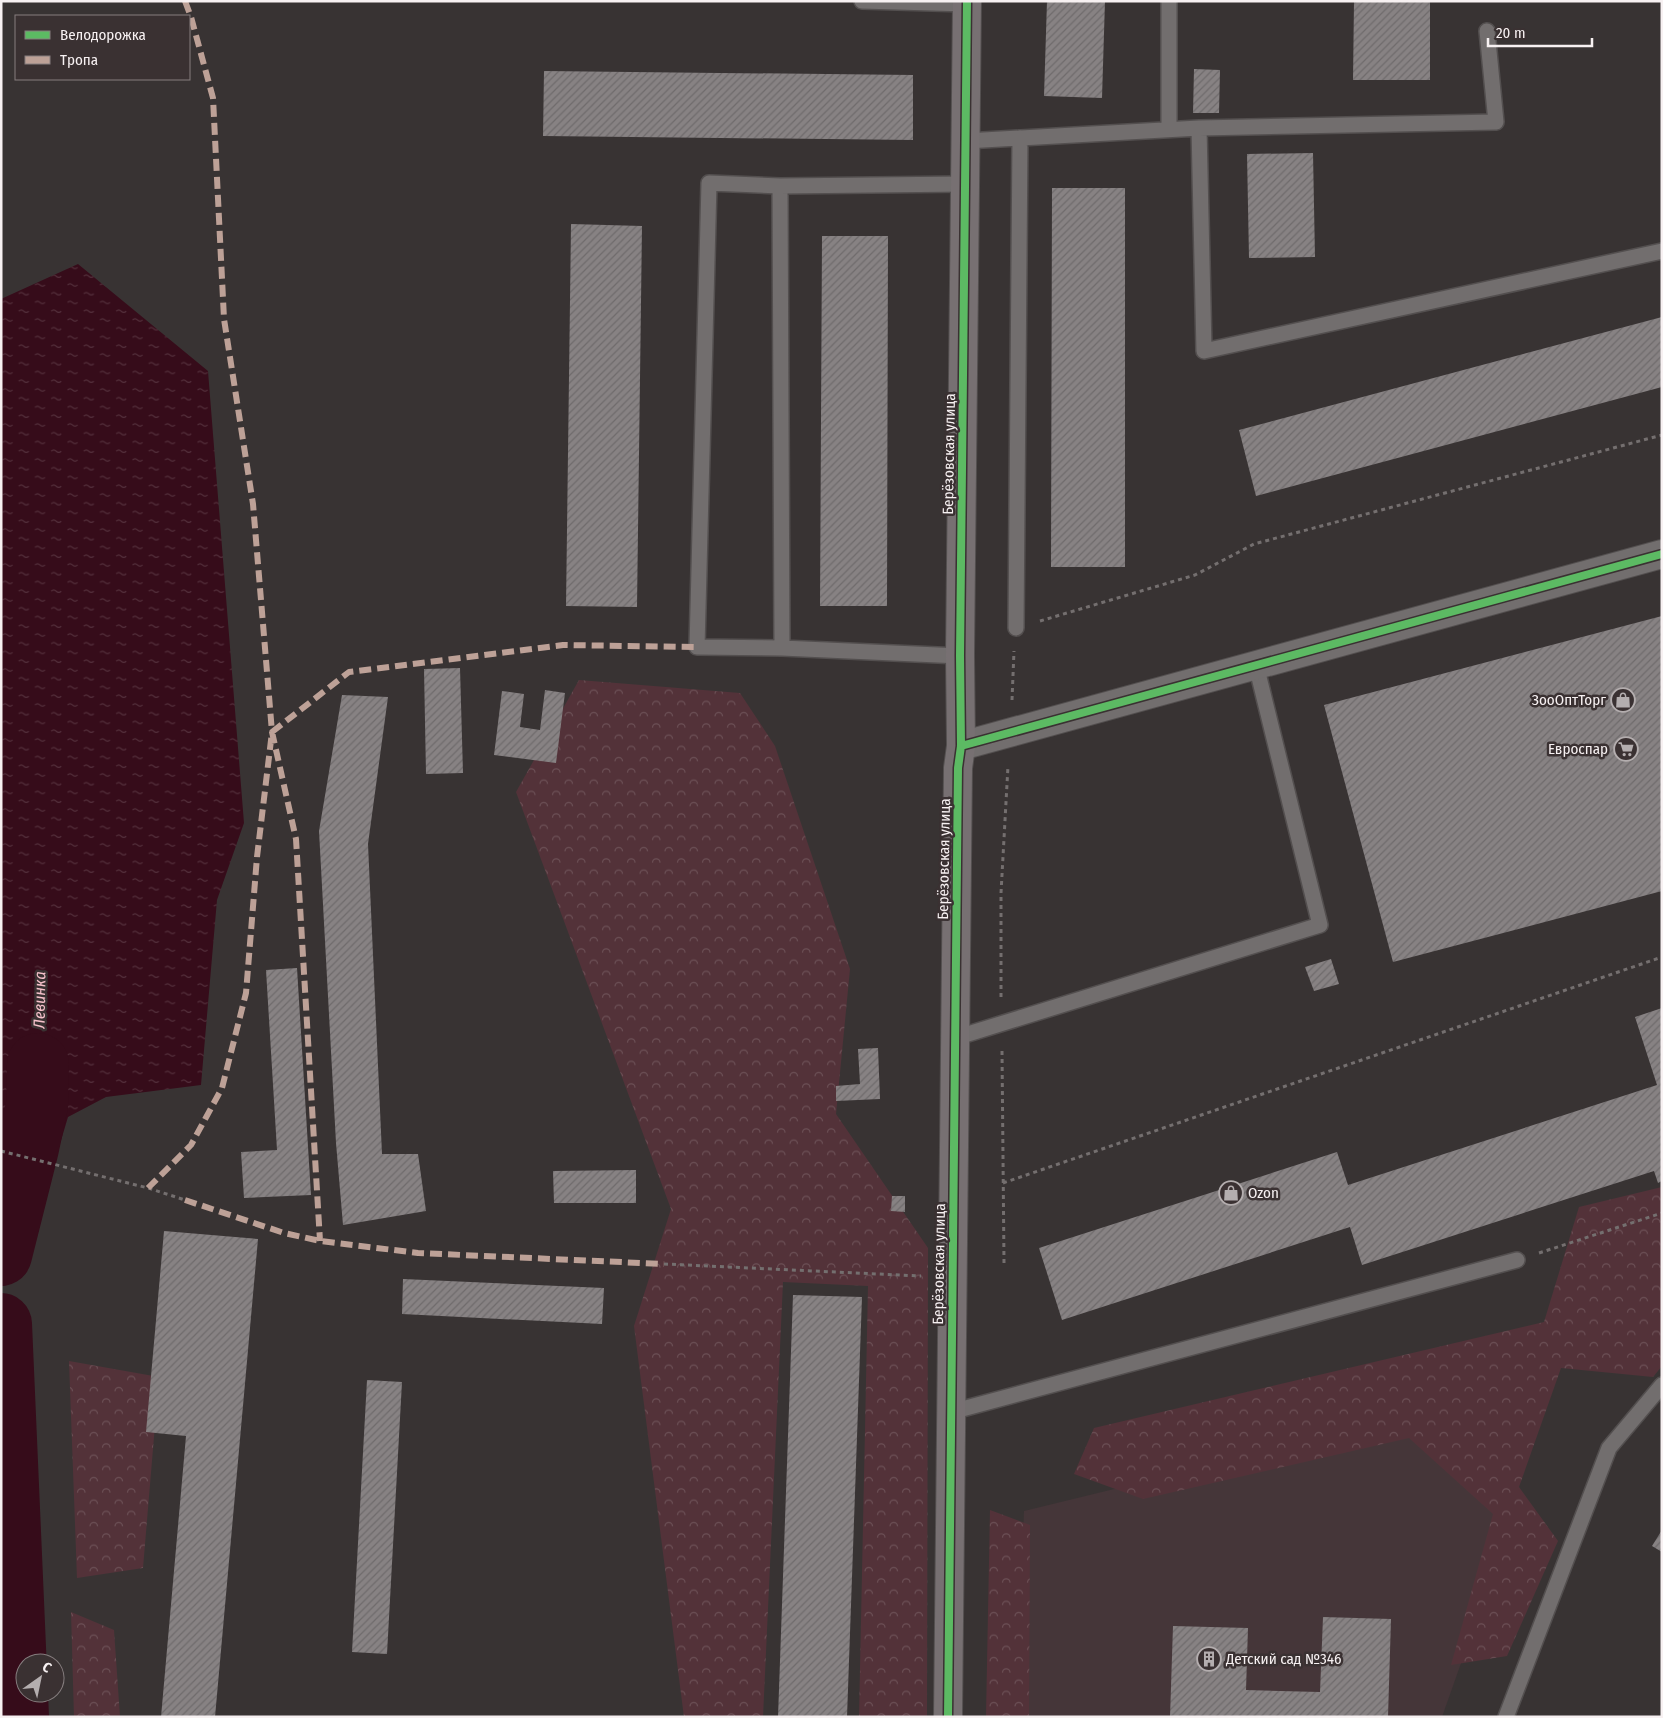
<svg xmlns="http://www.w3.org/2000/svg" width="1663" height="1718" font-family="'Fira Sans Condensed',sans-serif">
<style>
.built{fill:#453639}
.forest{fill:url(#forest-crowns)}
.water{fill:url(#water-ripples)}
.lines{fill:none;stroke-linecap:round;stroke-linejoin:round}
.river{stroke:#360c1a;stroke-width:62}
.building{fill:url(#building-hatch)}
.lane-casing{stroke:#534f4f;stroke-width:18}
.street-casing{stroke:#534f4f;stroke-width:30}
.secondary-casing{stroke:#534f4f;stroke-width:30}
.path{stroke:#746f6f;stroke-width:3;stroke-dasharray:4 4;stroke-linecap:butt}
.lane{stroke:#726e6e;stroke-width:15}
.street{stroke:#726e6e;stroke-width:28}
.secondary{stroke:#777072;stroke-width:28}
.quiet{stroke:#bda197;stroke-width:6;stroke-dasharray:12 6;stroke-linecap:butt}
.cycleway-casing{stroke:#3a3132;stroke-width:11}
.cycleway{stroke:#5cba63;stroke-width:8}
.labels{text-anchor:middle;stroke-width:5;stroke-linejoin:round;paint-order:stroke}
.street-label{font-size:15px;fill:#f7f1f2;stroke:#3a3132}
.poi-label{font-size:15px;fill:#f7f1f2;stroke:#3a3132;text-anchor:end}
.water-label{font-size:16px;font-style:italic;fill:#f6c1cb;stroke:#3a3132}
</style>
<defs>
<pattern id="forest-crowns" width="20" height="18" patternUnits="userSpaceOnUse" patternTransform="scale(1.25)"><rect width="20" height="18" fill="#533239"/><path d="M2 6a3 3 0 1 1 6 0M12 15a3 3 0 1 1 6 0" fill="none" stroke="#6c5056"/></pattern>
<pattern id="water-ripples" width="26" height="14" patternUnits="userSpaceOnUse" patternTransform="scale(1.25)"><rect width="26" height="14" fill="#360c1a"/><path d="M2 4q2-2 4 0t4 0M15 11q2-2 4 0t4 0" fill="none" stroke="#54303c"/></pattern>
<pattern id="building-hatch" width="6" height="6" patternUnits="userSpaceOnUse" patternTransform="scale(1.25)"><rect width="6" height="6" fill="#878283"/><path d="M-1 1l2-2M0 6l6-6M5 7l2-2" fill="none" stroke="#6f6b6c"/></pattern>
</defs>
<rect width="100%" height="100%" fill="#383333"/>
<path class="built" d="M1418,1415l100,87 -76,215h-426l8,-206z"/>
<path class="forest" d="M579,680l161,13 35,53 75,223 -14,145 92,134 -1,469h-68l9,-431 -85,-4 -20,435h-79l-50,-391 37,-117 -155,-417z
M1662,1187v179l-9,11 -92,-9 -42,119 39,54 -51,115 -56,9 42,-151 -84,-76 -266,61 -69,-25 20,-46 450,-106 35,-115z
M69,1361l90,16 -16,191 -66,10z
M990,1510l40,15 -1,192h-43z
M71,1612l43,18 6,87h-46z"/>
<path class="water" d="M78,264l130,107 36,452 -27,77 -16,185 -95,12 -38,20 -11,37 -29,-6 -27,-15v-834z"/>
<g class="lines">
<path class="river" d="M1,1255l27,-107 9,-43 1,-41
M1,1324l17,393"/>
</g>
<path class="building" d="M1047,1h58l-3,97 -58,-2z
M1354,1h76v79h-77z
M1194,69l26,1 -1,43h-26z
M544,71l369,4v65l-370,-4z
M1313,153l2,104 -66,1 -2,-104z
M1052,188h73v379h-74z
M571,224l71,2 -5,381 -71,-1z
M822,236h66l-1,370h-67z
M1662,317v70l-406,109 -17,-66z
M1662,616v275l-269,71 -69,-257z
M460,668l3,105 -37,1 -2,-105z
M545,690l20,3 -9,70 -62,-8 8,-64 22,3 -4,33 20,3z
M342,695l46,2 -20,147 14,310h36l8,57 -83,14 -7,-82 -17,-312z
M1331,959l8,25 -25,7 -9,-24z
M297,968l14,227 -67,3 -3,-46 36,-2 -11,-180z
M1662,1008v173l-4,2 -4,-12 -292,94 -12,-38 -288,93 -23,-72 298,-96 11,33 309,-100 -22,-68z
M878,1048l2,51 -44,2v-15l24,-2 -2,-35z
M636,1170v33h-82l-1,-32z
M892,1196h13v16l-14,-1z
M164,1231l94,8 -43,478h-54l25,-281 -40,-4z
M403,1279l201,9 -2,36 -200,-10z
M793,1295l69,2 -15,420h-69z
M367,1380l35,2 -15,272 -35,-2z
M1662,1530v22l-10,-6z
M1323,1617l68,2 -3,98h-218l3,-91 75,2 -2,62 74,2z"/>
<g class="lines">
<g class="lane-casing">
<path id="lane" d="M862,1l105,3
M1487,31l9,91 -297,6 5,223 458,-100
M1169,129v-128
M966,141l233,-13
M780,186l-71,-3 -12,464 85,1
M1016,628l4,-490
M960,656l-178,-8 -2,-462 185,-2
M955,1038l365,-113 -64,-260
M951,1412l566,-152
M1506,1717l103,-269 53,-63"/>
</g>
<g class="street-casing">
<path id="street" d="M961,746l701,-192"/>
</g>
<g class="secondary-casing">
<path id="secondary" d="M948,1717l10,-949 3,-22 -1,-90 7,-655"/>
</g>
<path class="path" d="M1040,621l155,-46 59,-31 408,-109
M1012,700l2,-49
M1001,997v-104l7,-127
M1002,1051l2,212
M1,1151l147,37 37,12
M1003,1183l659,-226
M1539,1253l123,-40
M664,1264l257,12"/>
<use href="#lane" class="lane"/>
<use href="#street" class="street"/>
<use href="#secondary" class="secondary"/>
<path class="quiet" d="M185,1l6,16 22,81 11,221 29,185 19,228 24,107 24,402
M148,1188l43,-43 31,-57 24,-95 11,-136 15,-125 77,-60 214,-27 134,2
M185,1200l99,33 36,8 98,12 246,11"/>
<g class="cycleway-casing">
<path id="cycleway" d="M961,746l701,-192
M948,1717l10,-949 3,-22 -1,-90 7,-655"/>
</g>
<use href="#cycleway" class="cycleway"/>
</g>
<defs>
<g id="shop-ring" transform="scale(1.25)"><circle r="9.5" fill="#3a3132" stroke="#b4aeaf" stroke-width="1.5"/><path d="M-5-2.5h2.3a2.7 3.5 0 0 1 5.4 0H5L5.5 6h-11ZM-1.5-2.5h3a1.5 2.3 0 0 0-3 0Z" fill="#b4aeaf"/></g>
<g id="supermarket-ring" transform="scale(1.25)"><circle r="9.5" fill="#3a3132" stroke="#b4aeaf" stroke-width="1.5"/><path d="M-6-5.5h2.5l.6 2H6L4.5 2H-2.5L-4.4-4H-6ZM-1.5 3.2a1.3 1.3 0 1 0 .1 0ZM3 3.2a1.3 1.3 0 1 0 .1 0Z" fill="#b4aeaf"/></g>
<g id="building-ring" transform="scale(1.25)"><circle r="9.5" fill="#3a3132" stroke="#b4aeaf" stroke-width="1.5"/><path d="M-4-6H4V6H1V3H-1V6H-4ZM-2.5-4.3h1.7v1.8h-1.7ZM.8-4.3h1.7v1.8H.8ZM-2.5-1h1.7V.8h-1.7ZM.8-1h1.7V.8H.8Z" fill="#b4aeaf"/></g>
</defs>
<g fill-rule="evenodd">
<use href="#shop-ring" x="1623" y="700"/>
<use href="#supermarket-ring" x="1626" y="749"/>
<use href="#shop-ring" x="1231" y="1193"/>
<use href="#building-ring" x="1209" y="1659"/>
</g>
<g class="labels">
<g class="street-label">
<text transform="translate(949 454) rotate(-89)" y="5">Берёзовская улица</text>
<text transform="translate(944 859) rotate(-89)" y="5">Берёзовская улица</text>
<text transform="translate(939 1264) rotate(-89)" y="5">Берёзовская улица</text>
</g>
<g class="poi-label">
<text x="1606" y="705">ЗооОптТорг</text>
<text x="1608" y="754">Евроспар</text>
<text x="1248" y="1198" text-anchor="start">Ozon</text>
<text x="1226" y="1664" text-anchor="start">Детский сад №346</text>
</g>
<g class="water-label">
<text transform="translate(39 1000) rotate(-89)" y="6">Левинка</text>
</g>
</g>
<rect width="1663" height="1718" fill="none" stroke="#f7f1f2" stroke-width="5"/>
<rect x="15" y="15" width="175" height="65" fill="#3a3132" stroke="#867e7f"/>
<rect x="25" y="31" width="25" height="8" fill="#5cba63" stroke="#867e7f"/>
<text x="60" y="40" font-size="15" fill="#f7f1f2">Велодорожка</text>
<rect x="25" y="56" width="25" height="8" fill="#bda197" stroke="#867e7f"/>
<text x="60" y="65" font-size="15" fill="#f7f1f2">Тропа</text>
<g transform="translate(40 1678) rotate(33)"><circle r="24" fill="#3a3132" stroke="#867e7f"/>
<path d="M0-4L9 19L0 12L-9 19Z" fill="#b4aeaf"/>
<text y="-8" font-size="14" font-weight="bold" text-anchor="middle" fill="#f7f1f2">С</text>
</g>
<path d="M1488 38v8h104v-8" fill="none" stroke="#f7f1f2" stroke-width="2.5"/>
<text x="1496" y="38" font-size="15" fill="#f7f1f2" stroke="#3a3132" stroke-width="4" paint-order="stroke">20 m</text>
</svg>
